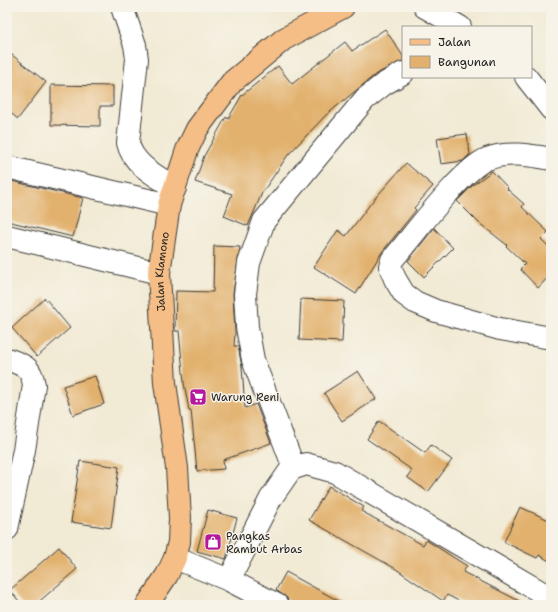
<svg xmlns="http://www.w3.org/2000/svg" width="558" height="612" font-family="'Shantell Sans',sans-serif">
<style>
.building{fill:#e2b16d}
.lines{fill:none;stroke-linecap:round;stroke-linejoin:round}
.minor-casing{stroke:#3c3b38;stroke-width:24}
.major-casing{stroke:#3c3b38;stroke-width:24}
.minor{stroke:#fff;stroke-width:22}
.major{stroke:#f5be86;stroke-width:22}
.labels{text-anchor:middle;stroke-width:3;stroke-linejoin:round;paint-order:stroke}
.street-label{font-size:11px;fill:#1c1c1c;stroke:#f7f3e8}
.poi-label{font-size:11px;fill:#1c1c1c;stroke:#f7f3e8;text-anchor:start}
</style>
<rect width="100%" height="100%" fill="#f7f3e8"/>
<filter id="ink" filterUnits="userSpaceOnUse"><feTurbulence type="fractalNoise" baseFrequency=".025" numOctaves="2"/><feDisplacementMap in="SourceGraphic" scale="8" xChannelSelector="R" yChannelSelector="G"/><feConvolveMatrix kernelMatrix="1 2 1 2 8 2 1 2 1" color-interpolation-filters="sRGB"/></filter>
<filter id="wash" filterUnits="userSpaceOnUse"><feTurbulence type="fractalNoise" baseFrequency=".012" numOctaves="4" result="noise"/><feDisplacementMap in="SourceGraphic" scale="16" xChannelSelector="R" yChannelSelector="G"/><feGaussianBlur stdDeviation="0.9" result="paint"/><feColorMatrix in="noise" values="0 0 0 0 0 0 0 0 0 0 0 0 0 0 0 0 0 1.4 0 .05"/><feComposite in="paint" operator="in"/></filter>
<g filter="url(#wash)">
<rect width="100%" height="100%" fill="#f1ead4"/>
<g id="blocks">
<path class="building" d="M385,29l18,27v5l-27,13 -51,42 -37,39 -26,38 -14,33 -24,-10 8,-22 -37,-12 9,-26 22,-39 2,2 14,-24 36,-29 14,18 53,-42 7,9z
M7,51l39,31 -28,37 -11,-9z
M51,85l62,1v20h-13v20l-49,-1z
M467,134l3,20 -7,7 -22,3 -4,-26z
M406,163l27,23 -19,22 2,2 -34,42 -26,42 -42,-27 24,-37 8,6 25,-33z
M492,171l16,17 -1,1 17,15 -2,3 26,25 -7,7 10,10v25l-13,14 -18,-19 5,-5 -19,-18 1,-1 -28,-22 -22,-22 16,-16z
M7,180l76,18 -10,39 -66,-16z
M434,228l19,20 -29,29 -16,-16z
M214,246l26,1 -7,46 2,39 -1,14h4l4,21 3,41 11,-4 15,39 -48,17 1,9 -27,2 -6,-61h-2l-5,-27 -5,-52h-4l1,-40 37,1z
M45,298l25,30 -33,29 -25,-29z
M301,299l43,2 -2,41 -43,-2z
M358,371l18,28 -34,22 -18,-28z
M95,376l9,28 -31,11 -10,-29z
M379,421l46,32 6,-8 21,15 -24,32 -21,-15 5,-7 -45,-31z
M80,461l39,6 -8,61 -40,-6z
M329,486l35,21 -3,4 62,34 3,-5 41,26 -4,6 64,33h-60l-20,-10 -4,6 -47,-32 -87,-49z
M520,507l31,14v41l-12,-7 -2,3 -33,-16z
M208,510l29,8 -11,41 -29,-8z
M59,547l18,22 -42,36h-13l-12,-15z
M286,572l60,33h-57l-2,-7 -11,-8z"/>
</g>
</g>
<g filter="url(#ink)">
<use href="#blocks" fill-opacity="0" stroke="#3c3b38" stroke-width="1"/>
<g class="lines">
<g class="minor-casing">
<path id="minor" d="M122,7l13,38 2,14 -9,84c5,22 29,33 47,45
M425,7l35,20
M526,77l25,32
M551,159c-21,-4 -44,-8 -64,0 -25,10 -75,78 -95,101l-2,6 5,13 9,15 11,8 21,9 64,18 51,9
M7,167l162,38
M7,236l152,37
M7,359c16,6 24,7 27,26l-10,65 -17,79
M294,468l-41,-108 -6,-33 -2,-33 4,-31 15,-42 101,-122 19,-15 19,-11
M175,558l54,22 42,-82 18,-26 5,-4 12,-4 29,8 216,126
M229,580l48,25"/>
</g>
<g class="major-casing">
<g id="major">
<path id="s1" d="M147,605l20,-30 8,-17 4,-16 1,-24 -3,-50 -12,-85 -6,-110 10,-68 18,-55 10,-21 35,-47 52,-43 59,-32"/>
</g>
</g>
<use href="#minor" class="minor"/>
<use href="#major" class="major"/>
</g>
</g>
<defs>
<g id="supermarket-square" transform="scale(0.9)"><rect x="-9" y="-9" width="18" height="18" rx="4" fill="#b5179e" stroke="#f7f3e8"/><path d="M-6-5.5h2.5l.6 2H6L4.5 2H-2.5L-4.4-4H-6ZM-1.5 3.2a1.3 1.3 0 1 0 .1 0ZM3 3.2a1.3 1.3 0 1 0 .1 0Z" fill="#fff"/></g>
<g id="shop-square" transform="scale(0.9)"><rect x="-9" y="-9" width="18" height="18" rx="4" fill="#b5179e" stroke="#f7f3e8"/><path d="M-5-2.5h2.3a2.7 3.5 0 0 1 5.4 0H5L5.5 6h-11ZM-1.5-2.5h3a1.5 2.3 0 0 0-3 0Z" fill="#fff"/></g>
</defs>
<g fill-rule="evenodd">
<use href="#supermarket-square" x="198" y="397"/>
<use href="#shop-square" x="213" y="542"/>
</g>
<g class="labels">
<g class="street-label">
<text dy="4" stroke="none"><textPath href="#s1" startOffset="343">Jalan Klamono</textPath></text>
</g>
<g class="poi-label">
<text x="211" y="401">Warung Reni</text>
<text x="226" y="540">Pangkas<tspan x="226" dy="13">Rambut Arbas</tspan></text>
</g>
</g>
<rect width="558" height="612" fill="none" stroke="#f7f3e8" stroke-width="24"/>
<rect x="402" y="26" width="130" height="52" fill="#f7f3e8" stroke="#9f9d96"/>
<rect x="410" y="39" width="20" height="6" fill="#f5be86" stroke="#9f9d96"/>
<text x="438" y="46" font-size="12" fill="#1c1c1c">Jalan</text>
<rect x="410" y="56" width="20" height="12" fill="#e2b16d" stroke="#9f9d96"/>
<text x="438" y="66" font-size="12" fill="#1c1c1c">Bangunan</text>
</svg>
